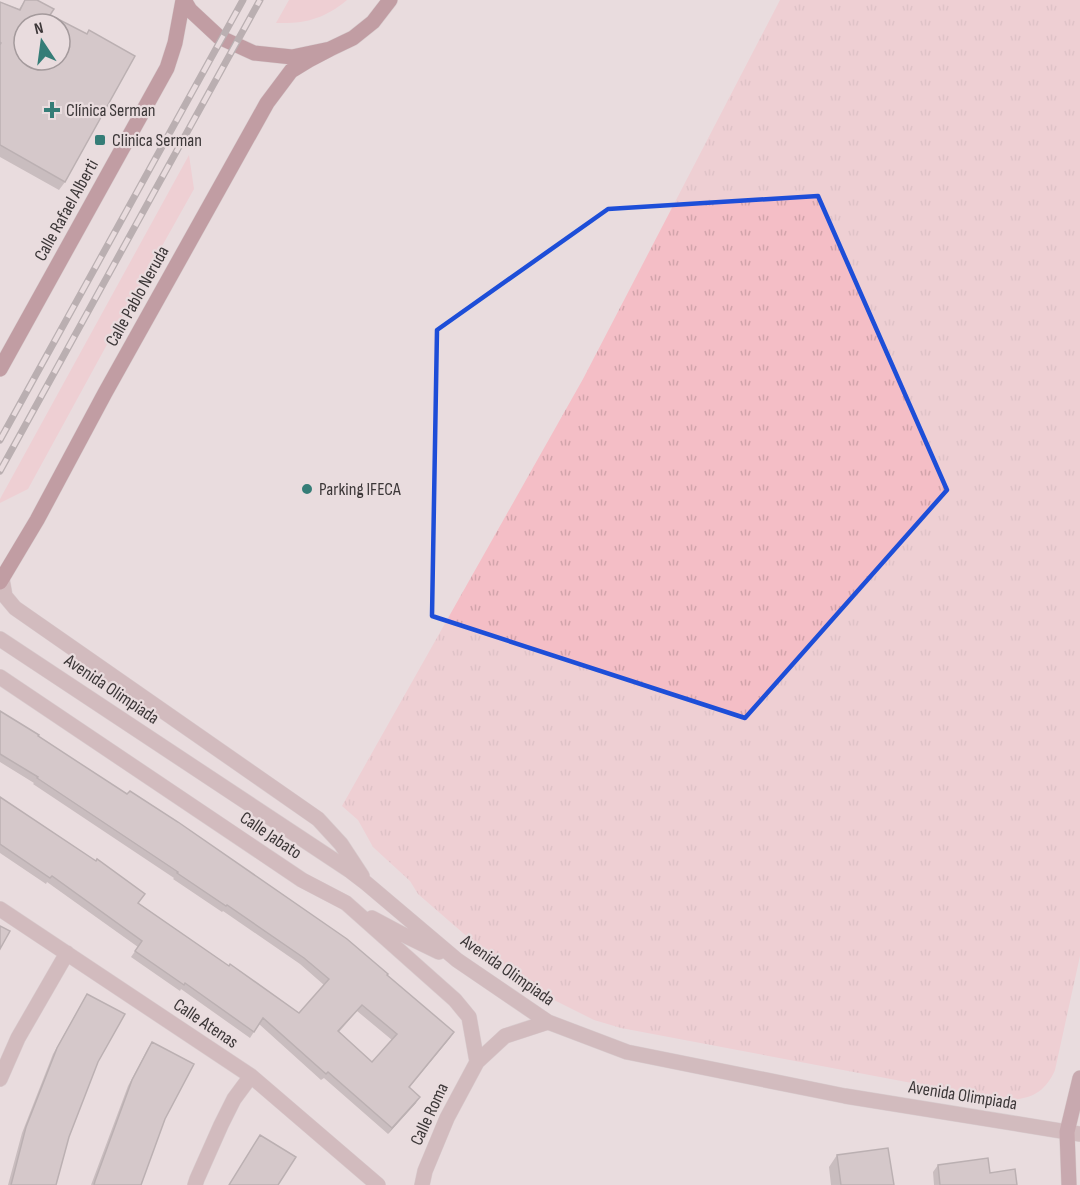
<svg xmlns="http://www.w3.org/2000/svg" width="1080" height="1185" font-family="'Sofia Sans Condensed',sans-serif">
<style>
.grass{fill:url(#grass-tufts)}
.garden{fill:#f4bec6}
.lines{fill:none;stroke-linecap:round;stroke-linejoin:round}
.street-casing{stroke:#c6bbbd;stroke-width:16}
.secondary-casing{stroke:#c6bbbd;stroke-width:16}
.primary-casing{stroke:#c6bbbd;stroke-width:16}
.street{stroke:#b79298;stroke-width:15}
.secondary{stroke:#a16c75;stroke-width:15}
.primary{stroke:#90505c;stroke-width:15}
.rail-casing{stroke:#81797b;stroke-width:7}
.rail{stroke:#e9dcde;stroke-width:4.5;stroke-dasharray:14;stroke-linecap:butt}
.wall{fill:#a39799;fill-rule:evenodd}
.shaded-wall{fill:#847b7d}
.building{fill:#bdb0b2;stroke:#847b7d;stroke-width:1.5;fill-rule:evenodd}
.marked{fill:none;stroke:#1d4ed8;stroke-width:4.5;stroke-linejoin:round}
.poi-dot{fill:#357d77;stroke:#e9dcde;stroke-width:2}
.labels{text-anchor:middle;stroke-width:4.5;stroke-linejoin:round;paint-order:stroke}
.poi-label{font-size:18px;fill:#3c3738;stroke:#e9dcde;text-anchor:start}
.street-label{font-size:18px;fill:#3c3738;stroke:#e9dcde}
</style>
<defs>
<pattern id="grass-tufts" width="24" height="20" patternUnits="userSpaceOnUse" patternTransform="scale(1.5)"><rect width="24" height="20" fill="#f4bec6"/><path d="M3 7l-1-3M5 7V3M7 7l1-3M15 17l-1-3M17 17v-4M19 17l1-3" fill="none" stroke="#d2a4ab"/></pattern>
</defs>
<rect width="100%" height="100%" fill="#e9dcde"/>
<path class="grass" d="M780,0h300v956l-25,114c-11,25 -27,30 -53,30l-381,-72 -27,-8 -40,-20 -39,-22 -97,-84 -8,-13 -37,-34 -15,-27 -16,-14 241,-427z"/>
<path class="garden" d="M289,0h58c-23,19 -42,24 -71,23z
M189,155l5,34 -84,150 -82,150 -28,14v-4z"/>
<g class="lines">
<g class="street-casing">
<path id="street" d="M2,579l3,17 10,12 303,211 23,25 21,32
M0,639l349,231 17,13 91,77 91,62 79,30 218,44 235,38
M0,677l302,203 44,23 109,97 14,17 8,45
M0,909l251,167 127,109
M372,918l30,16 37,18
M0,1079l18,-41 49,-85
M195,1185l2,-6 24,-54 13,-26 17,-23
M422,1185l3,-14 22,-53 30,-56 28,-26 43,-14"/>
</g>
<g class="secondary-casing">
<path id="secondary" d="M1069,1185l-2,-53 13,-54"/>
</g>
<g class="primary-casing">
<path id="primary" d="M184,0l6,10 29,27 35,16 38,4 38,-8 23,-11 20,-16 17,-22
M0,369l167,-301 8,-25 8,-43
M0,582l37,-62 68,-127 162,-290 24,-32 18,-11 21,-11"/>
</g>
<use href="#street" class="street"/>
<use href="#secondary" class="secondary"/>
<use href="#primary" class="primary"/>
<g class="rail-casing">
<path id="rail" d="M0,440l243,-440
M0,471l260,-471"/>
</g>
<use href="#rail" class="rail"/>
</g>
<path class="wall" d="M25,0h12l13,15 36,19 3,-4 -24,152 -6,8 -59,-33v-155l19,7z
M0,711l38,25 349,239 63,63 -41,50 7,15 -28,31 -64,-56 -3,2 -62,-56 -9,14 -69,-49 -1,2 -49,-34 7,-10 -91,-65 -1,2 -46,-31v-56l138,106 91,63 70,47 25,-28 -24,-21 -77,-53 -1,1 -49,-33 1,-1 -141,-94 1,-1 -34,-21zM357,1011l35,29 -20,22 -33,-30z
M87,994l11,68 -29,75 -13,48h-48l14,-52 31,-79z
M152,1042l13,77 -24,66h-50l37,-99 20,-38z
M837,1155l57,30h-63l-2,-18z
M938,1165l79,20h-83l-1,-13z"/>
<path class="shaded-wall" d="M454,1032l-4,6 -46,55 5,-6z
M420,1097l-4,6 -28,31 4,-6z"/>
<path class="building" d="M25,0h12l17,9 -4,6 37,19 2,-4 46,26 -70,126 -65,-37v-100l1,-2 -1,-1v-40l20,8zM24,24h36v36h-36z
M0,711l39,24 -1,1 89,58 3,-3 48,31 169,117 41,35 -1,1 67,57 -45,55 11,10 -28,31 -64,-56 -2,2 -63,-56 -9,14 -69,-49 -1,2 -49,-34 7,-10 -90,-65 -2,2 -50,-34v-47l96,64 1,-2 48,35 -7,9 91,63 1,-2 69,49 30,-34 -25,-21 -77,-53 -1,1 -49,-33 1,-1 -141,-94 1,-1 -38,-23zM362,1005l35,29 -25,28 -34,-31z
M0,926l10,5 -10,18z
M87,994l38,20 -27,48 -29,75 -13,48h-45l15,-58 31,-79z
M152,1042l42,22 -29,55 -24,66h-47l1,-4 37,-101z
M260,1135l36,22 -18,28h-49z
M888,1148l6,37h-53l-4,-30z
M988,1158l2,15 25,-4 2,16h-77l-2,-20z"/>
<path d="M0 0H1080V1185H0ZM818,196l129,294 -202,228 -313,-102 5,-286 171,-121z" fill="#e9dcde" fill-opacity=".55" fill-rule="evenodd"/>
<path class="marked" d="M818,196l129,294 -202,228 -313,-102 5,-286 171,-121z"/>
<g class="poi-dot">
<path d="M49 101h6v6h6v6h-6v6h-6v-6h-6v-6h6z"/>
<rect x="94" y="134" width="12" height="12" rx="3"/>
<circle cx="307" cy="489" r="6"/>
</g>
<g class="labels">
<g class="poi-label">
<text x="66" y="116">Clínica Serman</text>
<text x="112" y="146">Clinica Serman</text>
<text x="319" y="495">Parking IFECA</text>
</g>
<g class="street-label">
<text transform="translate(66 210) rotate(-61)" y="6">Calle Rafael Alberti</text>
<text transform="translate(137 296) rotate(-61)" y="6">Calle Pablo Neruda</text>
<text transform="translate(112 689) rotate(34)" y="6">Avenida Olimpiada</text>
<text transform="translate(271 835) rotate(34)" y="6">Calle Jabato</text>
<text transform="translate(508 970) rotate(35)" y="6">Avenida Olimpiada</text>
<text transform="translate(206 1023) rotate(34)" y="6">Calle Atenas</text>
<text transform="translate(963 1095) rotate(9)" y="6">Avenida Olimpiada</text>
<text transform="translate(429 1114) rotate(-65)" y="6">Calle Roma</text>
</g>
</g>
<g transform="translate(42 42) rotate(347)"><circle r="28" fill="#e9dcde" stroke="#a49a9c" stroke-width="1.5"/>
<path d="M0-4.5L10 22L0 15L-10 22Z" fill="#357d77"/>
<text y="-9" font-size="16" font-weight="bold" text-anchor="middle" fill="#3c3738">N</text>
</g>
</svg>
